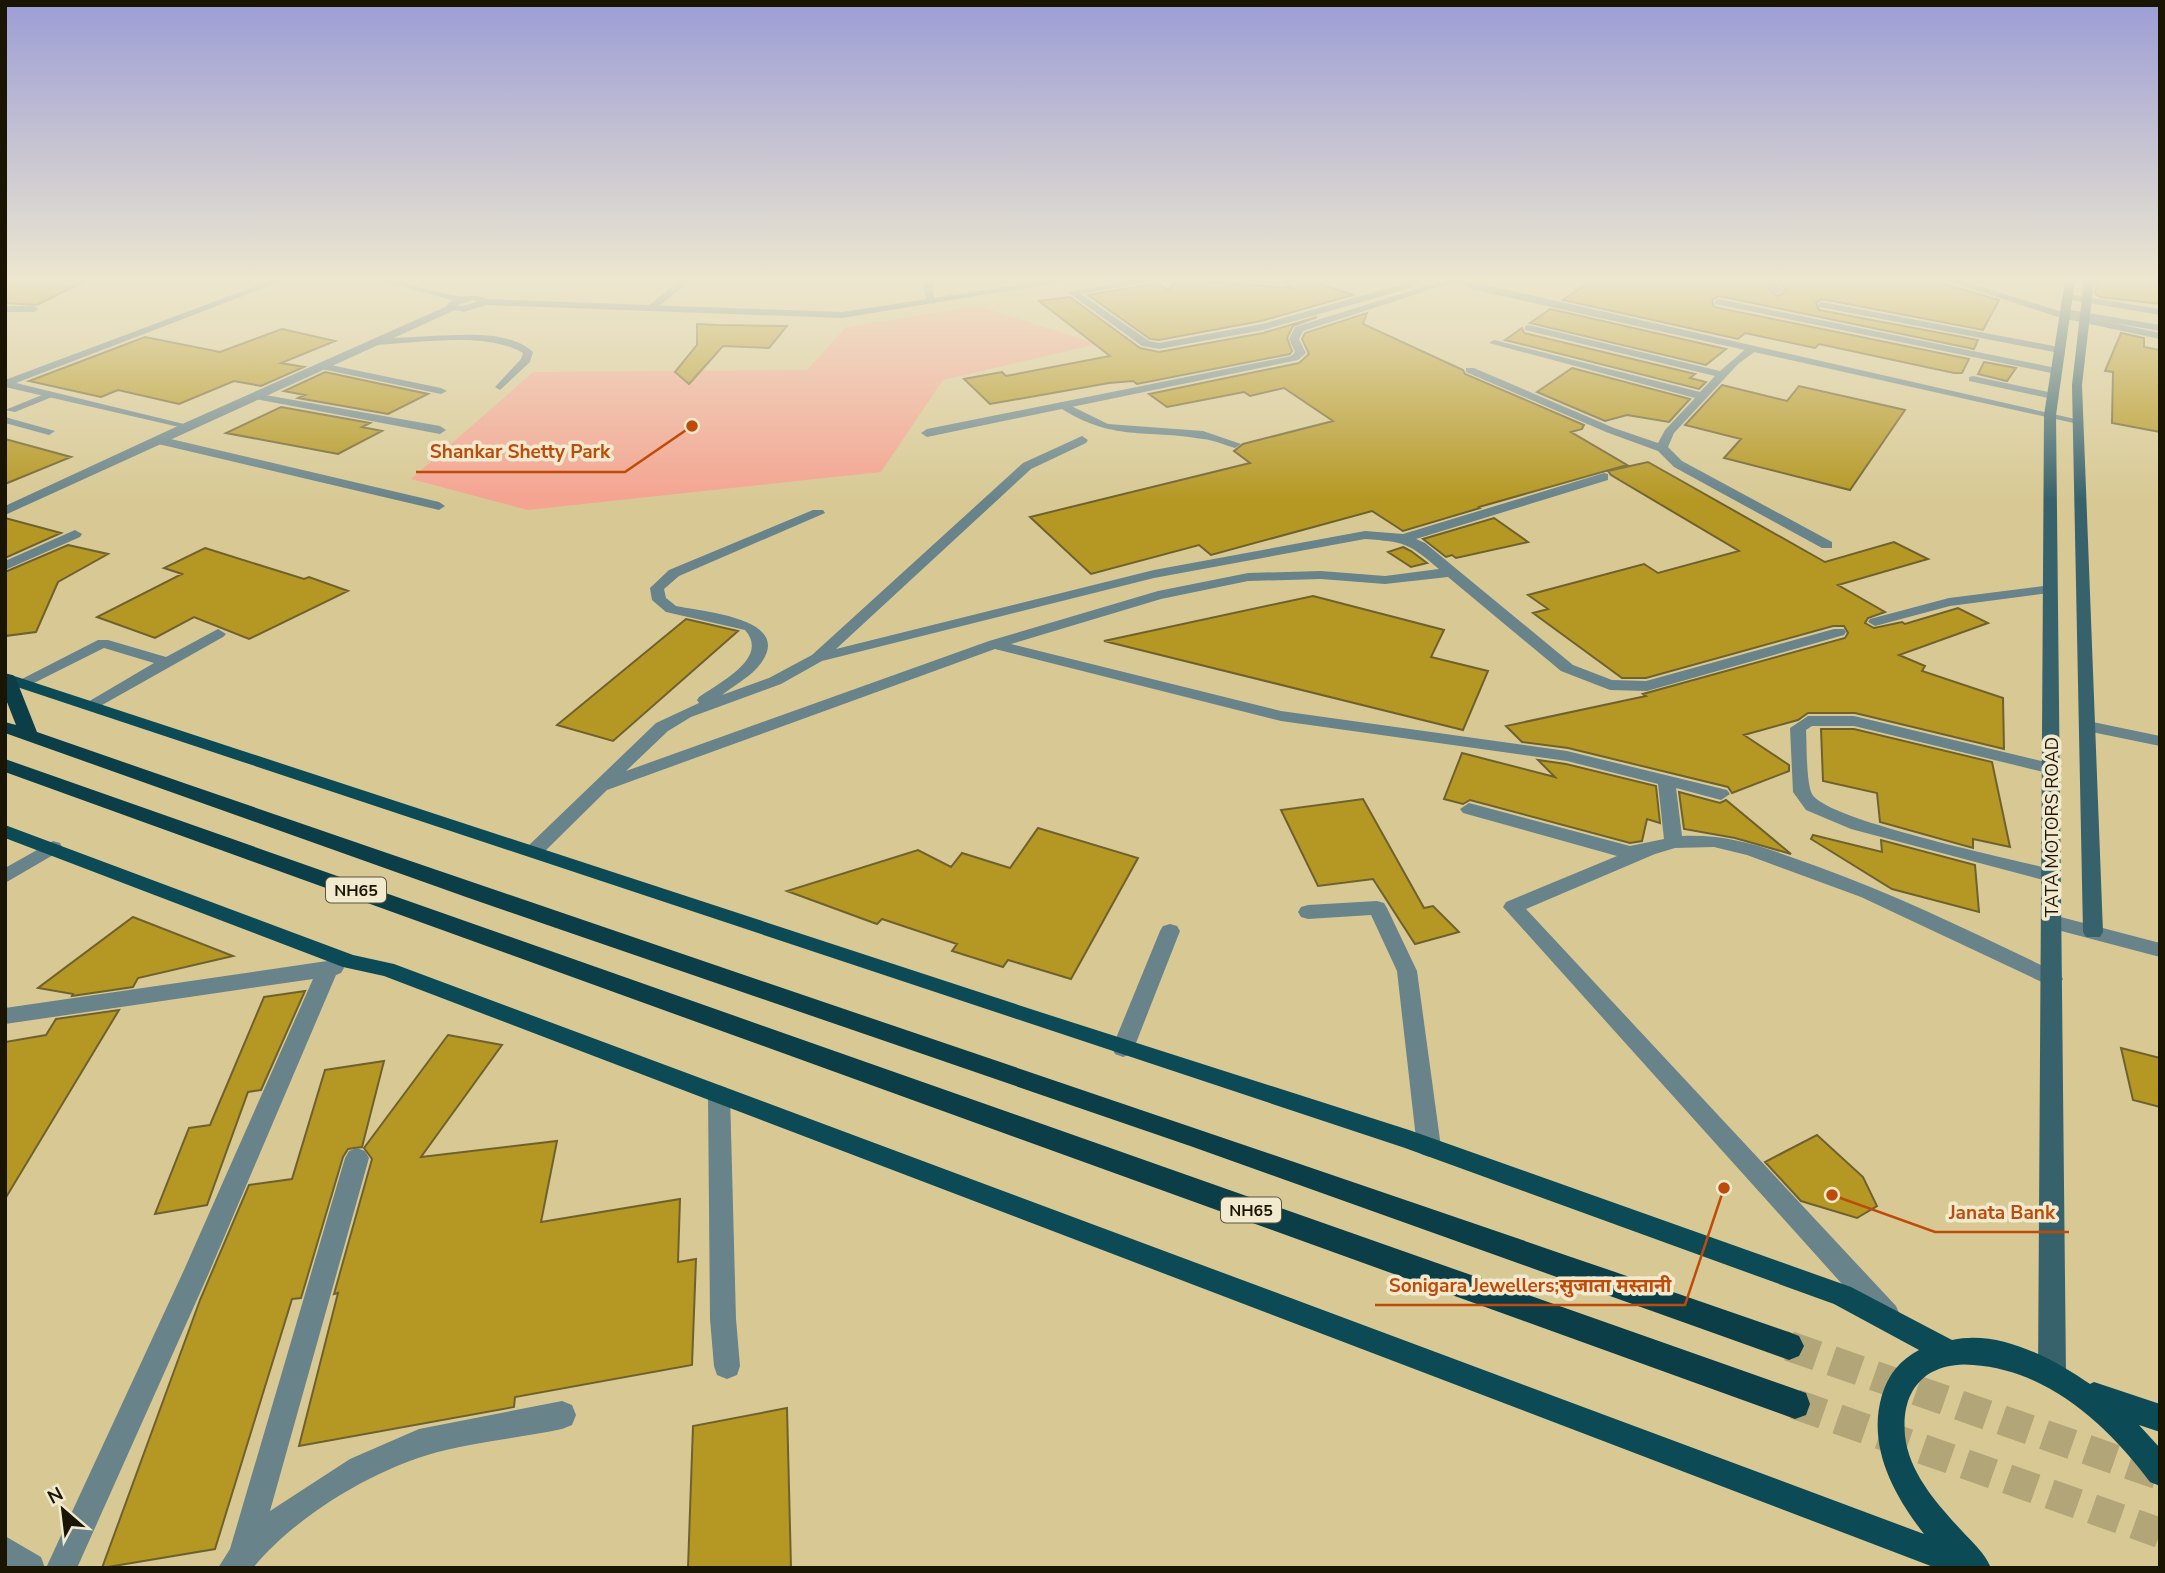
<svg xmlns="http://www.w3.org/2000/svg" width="2165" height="1573" font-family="'Nunito Sans','Noto Sans Devanagari',sans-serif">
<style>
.green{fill:#f4a491}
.building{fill:#b59824;stroke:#6f612e;stroke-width:2}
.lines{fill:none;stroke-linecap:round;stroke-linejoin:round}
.trunk-tunnel{stroke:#b2a577;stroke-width:30;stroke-dasharray:30 15;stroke-linecap:butt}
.service{fill:#68838a;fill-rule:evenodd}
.minor{fill:#68838a;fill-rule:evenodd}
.tertiary{fill:#68838a;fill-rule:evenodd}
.secondary{fill:#38626b;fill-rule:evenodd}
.primary{fill:#0c4a55;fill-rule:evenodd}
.trunk{fill:#0c3e48;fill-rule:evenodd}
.labels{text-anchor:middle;stroke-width:7;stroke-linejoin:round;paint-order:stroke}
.shield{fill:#f1eacf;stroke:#5a5440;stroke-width:2}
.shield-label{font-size:16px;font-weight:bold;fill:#1a1402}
.street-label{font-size:18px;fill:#1a1402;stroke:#f1eacf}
.leader{fill:none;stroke:#bf4b0a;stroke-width:2.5}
.callout-dot{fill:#bf4b0a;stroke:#f1eacf;stroke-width:2.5}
.callout-label{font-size:19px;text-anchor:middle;font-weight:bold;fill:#bf4b0a;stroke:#f1eacf;stroke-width:7;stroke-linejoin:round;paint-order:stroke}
</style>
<rect width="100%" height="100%" fill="#d8c994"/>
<path class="green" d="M978,306l119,38 -154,36 -62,92 -353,38 -117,-31 122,-107 274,-2 39,-43z"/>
<path class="building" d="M5,280h82l-50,25 -32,-2z
M1179,280l114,8 -9,-5 1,-3h24l44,15 -92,26 -102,19 -9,-1 -62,-44 69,-12 11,7z
M1592,280h168l17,16 10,-5 -10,-11h154l68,20 -16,30 -161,-31 -6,4 3,7 159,30 -4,9 -255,-53 -7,4 2,7 255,52 -7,14h-8l-135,-29 -4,4 -70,-15 -7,6 -175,-39z
M2097,280h38l25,7v17l-60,-7 -5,-3z
M1070,297l70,51 19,4 104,-19 54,-16 -24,9 -6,12 5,13 -2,3 -153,30 -4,-3 -24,2 -119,21 -26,-25 38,-7 4,4 104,-20 -71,-55z
M1550,309l176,40 -20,16 -176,-42z
M1367,313l-4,11 100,46 2,4 119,51 -2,4 -11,3 56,33 -148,42 1,1 -77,23 -31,-20 -161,44 -12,-10 -108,29 -61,-57 220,-54 -16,-12 9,-7 90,-23 -49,-33 -34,8 -6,-4 -77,15 -18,-13 150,-31 10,-9 -7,-15 3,-6z
M697,324l21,1 69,1 -18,22 -46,-2 -34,38 -14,-12 22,-27z
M1522,328l2,5 171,41 -5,4 16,4 -7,7 -194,-49z
M282,329l53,12 -54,22 23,4 -43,19 -27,-5 -55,23 -61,-14 -17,7 -72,-16 116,-44 75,15z
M2121,333l23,5v9l16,3v82l-48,-9 1,-51 -8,-1z
M1984,362l32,6 -9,13 -29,-7z
M1572,368l118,31 -21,23 -42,-7 -22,6 -68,-29z
M325,372l103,22 -40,20 -90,-16 7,-3 -21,-4z
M1722,385l65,16 12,-15 106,24 -55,80 -126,-32 17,-19 -56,-14z
M281,407l89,16 -8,4 20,4 -44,23 -112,-21z
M5,439l66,18 -66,27z
M1648,462l177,100 69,-20 34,17 -90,26 47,27 -17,6 -3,5 9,5 28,-6 3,2 53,-16 30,15 -89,32 26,11 -3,5 81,27 1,51 -149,-36h-47l-10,7 -54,15 45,30v6l-57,22 -4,-6 -160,-39 -46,-6 -16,-16 140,-30 -3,-2 202,-56 3,-5 -4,-7h-11l-187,52h-24l-89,-65 15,-4 -20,-14 116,-31 14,9 81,-22 -128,-76 -3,-4z
M5,518l56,15 -56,25z
M1494,518l34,24 -72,16 -4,-3 -6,2 -23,-18z
M68,545l40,9 -50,28 -22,50 -31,4v-64z
M1403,547l8,4 16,12 -16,4 -23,-15z
M205,548l99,31 5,-2 39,14 -99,48 -55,-22 -39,21 -58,-21 85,-43 -18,-6z
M1313,596l131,34 -13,27 57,14 -25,59 -359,-89z
M686,619l52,12 -125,110 -56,-16z
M1821,729h33l138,33 18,85 -37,-8v9l-93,-26 -3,-29 -54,-12z
M1462,753l93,24 -17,-17 28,4 90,22 4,37 -13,-4 -5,22 -12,2 -160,-43 -7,4 -19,-5z
M1679,792l41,11 6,-3 65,54 -56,-16 -51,-9z
M1363,799l61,109 9,-2 26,26 -44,12 -42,-65 -55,7 -37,-76z
M1038,828l100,30 -67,121 -63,-19 -5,7 -51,-16 5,-7 -75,-25 -5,5 -90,-33 131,-41 33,17 11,-14 48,15z
M1813,835l69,17 -1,-12 94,25 4,47 -87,-23 -81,-50z
M133,917l100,39 -95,22 -5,9 -61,9 1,-2 -35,-6z
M305,991l-44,99 -13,2 -41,113 -52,9 34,-86 21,-3 54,-128z
M119,1010l-114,189v-157l41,-7 10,-16z
M448,1035l54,10 -81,112 136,-16 -16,81 139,-23 -2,63 18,-3 -4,106 -177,32 -1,10 -215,39 39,-153 -4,1 38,-135 -8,-11z
M2121,1048l39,10v49l-27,-7z
M384,1061l-22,86 -14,2 -5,8 -42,141 -9,1 -77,250 -113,19 98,-268 49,-115 43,-6 33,-109z
M1817,1135l46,42 14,29 -20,12 -56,-17 -36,-39z
M787,1408l4,160h-103l5,-142z"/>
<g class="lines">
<path class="trunk-tunnel" d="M1789,1346l371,129
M1795,1404l365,129"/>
<path class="service" d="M680,280h11l-38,31h-6v-4z
M922,280h10l3,24 -8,-2z
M1134,280h23l-76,14 68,47 10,2 103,-19 145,-41 1,-3h10l-4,7 -151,43 -104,19 -17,-3 -74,-54z
M1763,280h10l11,11 -8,2z
M2138,280h22v5z
M2068,294l92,15v6l-95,-16 -2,-2z
M5,306h29l5,3 -5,3h-29z
M2065,309l95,16v6l-98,-17 -2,-2z
M1529,325l191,46 28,-24h8v4l-18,13 -64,69 -6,14 14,14 150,81v6h-10l-148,-81 -16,-16 -52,-19 -140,-60v-4h8l140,60 44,15 7,-13 30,-32 -206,-55 5,-3 206,52 15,-16 -190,-46v-4z
M432,336c31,-1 77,-6 101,16l-3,10 -30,28 -5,-3 26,-28 2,-6c-36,-22 -107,-10 -148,-8l-5,-3 5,-3z
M321,363l120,25 6,3 -6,3 -124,-26 -1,-2z
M1973,376l80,17 6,3 -6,3 -84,-18v-4z
M47,393l10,2 -42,17 -10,-2z
M254,393l186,33 6,4 -6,4 -190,-36 -2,-2z
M1063,402l45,22 95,7 38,13 -6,4c-11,-3 -21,-8 -32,-9 -57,-10 -91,3 -144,-32v-4z
M5,417l50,14 -6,4 -44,-12z
M158,436l281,66 6,4 -6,4 -285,-67 -2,-3z
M1082,436l6,4 -2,3 -55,26 -195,180 318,-79 211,-39 38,3 201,-61 4,1v6l-192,59 9,4 148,122 39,15 34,1 188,-52h10l2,3 -2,3 -197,56 -37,-1 -49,-19 -113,-94 -63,7 -64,-5 -73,2 -87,18 -150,45 270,67 286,40 160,39 3,4 -9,6 -45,-12 6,48c52,-2 86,13 134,30 84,30 164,70 244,108l3,5 -3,5 -7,3 -7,-3 -185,-87 -114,-42 -33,-8 -39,1 -20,6 -129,55 370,397 4,9 -4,9 -9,3 -9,-3 -375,-417 3,-5 111,-46 -154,-43 -3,-4 9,-6 161,43 34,-7 -6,-55 -91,-23 -286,-40 -286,-72 -388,141 -67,66h-14l-2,-4 2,-4 130,-125 43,-20 -2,-3 2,-3c21,-15 71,-39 46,-67l-79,-18 -14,-12 -2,-12 19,-18 144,-60h10l2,3 -146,63 -15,13 2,9 10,8c29,6 124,13 81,62 -9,10 -24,18 -35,27l47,-17 43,-23 211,-192zM1365,539c41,3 43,4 74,30l-54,7 -64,-5 -73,2 -90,18 -169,50 -363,130 42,-40 23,-14 90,-33 41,-23 332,-83z
M75,530l7,4 -2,3 -75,33v-9z
M2051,585l5,1v6l-106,14 -75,20 -7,-4 2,-3 79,-21z
M218,629l8,5 -3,3 -128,72h-12l-2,-3 73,-43 -50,-15 -76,38h-12l-2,-3 84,-43h10l58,17z
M1808,716h46l204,49 3,4 -3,4 -6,1 -198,-48h-42l-6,4c1,15 0,52 6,64 15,27 206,66 246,77l2,5 -2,5 -7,1 -200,-53 -45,-19 -13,-18 -3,-64z
M2088,721l72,15v10l-78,-16 -2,-4z
M53,841l7,2 2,4 -2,4 -55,32v-15z
M1377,901l7,2 3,5 30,63 24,176 -4,7 -8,3 -8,-3 -4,-7 -20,-176 -26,-56 -63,4 -7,-2 -3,-5 3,-5 7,-2z
M1170,924l7,2 3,5 -46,117 -3,6 -8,3 -8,-3 -3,-6 48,-117 3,-5z"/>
<path class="minor" d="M272,280h13l-269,103 172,42v4l-183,-42v-7z
M1445,280h15l-157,51 -4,8 7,14 -8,7 -371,77 -6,-4 6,-4 364,-73 4,-4 -6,-13 6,-12z
M1945,280h14l107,33 94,20v6l-99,-21z
M1718,299l338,69 5,3 -5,3 -341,-70v-4z
M1822,302l237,45 5,3 -5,3 -240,-46v-4z
M2053,915l107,28v14l-114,-30 -3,-5 3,-5z
M334,960l7,3 3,5 -3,5 -5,2 -128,300 -131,293h-31l138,-298 129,-291 -308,45v-16z
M719,1085l8,3 3,6 6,225 4,47 -3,9 -10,4 -10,-4 -3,-9 -4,-47 -2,-225 3,-6z
M357,1148l8,3 4,7 -99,353 80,-52 69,-30 143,-28 10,4 4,10 -4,10 -10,4c-38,8 -77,12 -116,21 -66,15 -150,65 -193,118h-35l12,-19 115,-391 4,-7z
M5,1536l36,21 4,11h-40z"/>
<path class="tertiary" d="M378,280c29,0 54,13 82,16 11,1 16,-2 27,3l355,13 208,-32h23l-231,38 -356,-13 -22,7 -9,-2 -450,205v-9l175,-81 265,-118 7,-7zM474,300l3,2 -14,4 -6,-1z
M1451,280h14l619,141 -6,3 -603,-134z"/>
<path class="secondary" d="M2065,280h10l-19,135 10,960 -4,9 -10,4 -10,-4 -4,-9 6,-960z
M2084,280h10l-12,105 21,547 -3,5h-14l-3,-5 -11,-547z"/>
<path class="primary" d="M5,673l1038,340 366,117 442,157 101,53c48,-11 101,19 138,44l4,-2 66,22v28l-21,-7 21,23v38l-10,-4c-43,-57 -102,-112 -177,-117 -14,-2 -33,1 -46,10 -20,15 -24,37 -22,61 4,37 33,69 57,95 12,13 22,21 29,37h-55l-1552,-592 -41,-9 -338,-129v-13l348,130 41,9 1530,570c-31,-40 -57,-88 -42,-139 6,-20 18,-35 37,-45l-85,-46 -429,-156 -1400,-465z"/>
<path class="trunk" d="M5,674l8,1 3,4 21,53c583,203 1169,398 1752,600l10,4 5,10 -5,10 -10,4 -596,-213 -727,-250 -461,-164v-11l11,3 -11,-28z
M5,759l1790,630 11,4 4,11 -4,11 -11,4 -1790,-647z"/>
</g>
<linearGradient id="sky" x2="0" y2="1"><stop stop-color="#9c9dd6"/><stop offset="0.56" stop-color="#ede7cf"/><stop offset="1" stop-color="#ede7cf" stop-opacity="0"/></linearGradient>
<rect width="2165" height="500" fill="url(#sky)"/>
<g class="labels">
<g class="shield">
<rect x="326" y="877.5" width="60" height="25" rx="5"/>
<rect x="1221" y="1197.5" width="60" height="25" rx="5"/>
</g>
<g class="shield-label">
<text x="356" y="896">NH65</text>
<text x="1251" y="1216">NH65</text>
</g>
<g class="street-label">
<text transform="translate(2052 827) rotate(-90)" y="6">TATA MOTORS ROAD</text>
</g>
</g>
<path class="leader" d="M692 426L625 472H416M1832 1195L1935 1232H2069M1724 1188L1685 1305H1375"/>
<g class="callout-dot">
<circle cx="692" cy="426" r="7"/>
<circle cx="1832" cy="1195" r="7"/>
<circle cx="1724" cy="1188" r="7"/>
</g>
<g class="callout-label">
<text x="520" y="458">Shankar Shetty Park</text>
<text x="2002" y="1219">Janata Bank</text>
<text x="1530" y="1292">Sonigara Jewellers;सुजाता मस्तानी</text>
</g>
<rect width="2165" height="1573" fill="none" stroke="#1a1402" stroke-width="14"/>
<g transform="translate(63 1510) rotate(332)" stroke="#f1eacf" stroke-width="5" paint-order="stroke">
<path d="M0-5L12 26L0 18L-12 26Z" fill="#1a1402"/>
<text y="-10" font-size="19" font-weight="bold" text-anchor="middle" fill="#1a1402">N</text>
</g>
</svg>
